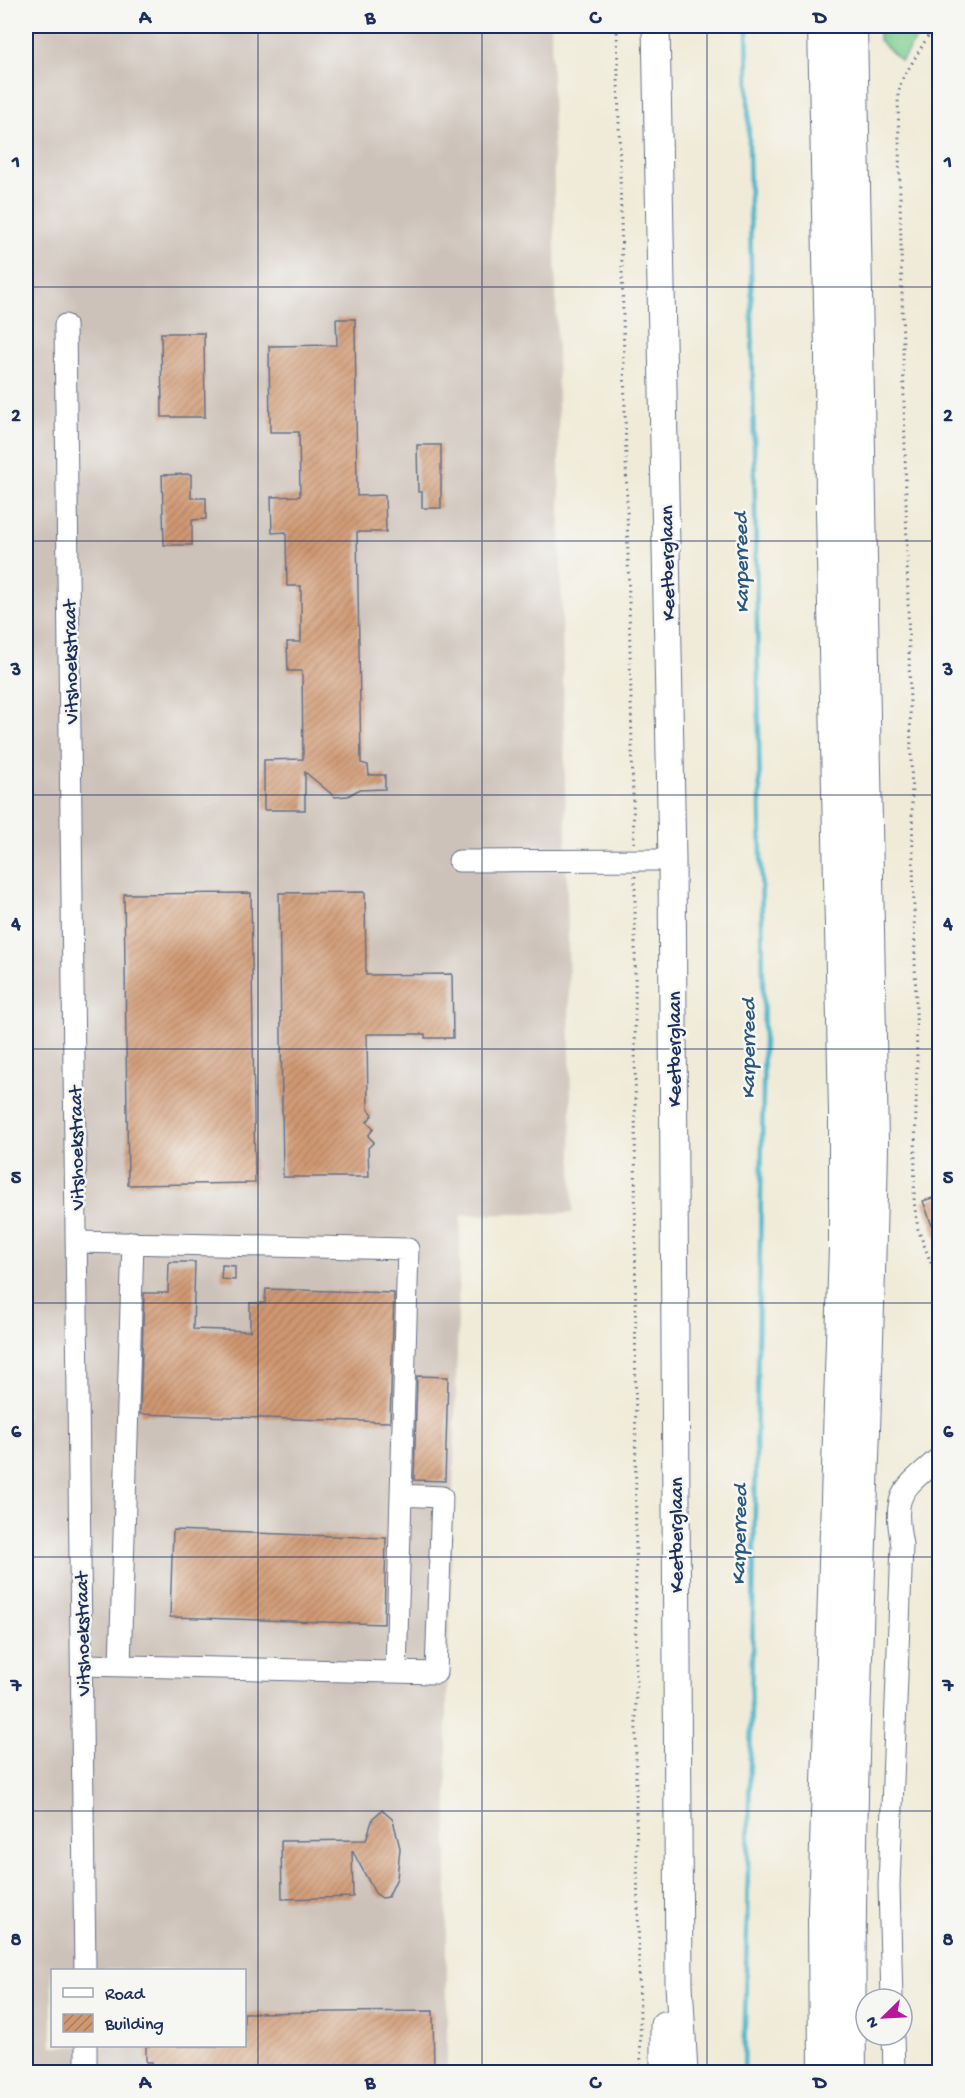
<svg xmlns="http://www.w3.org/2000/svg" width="965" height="2098" font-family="'Gochi Hand',sans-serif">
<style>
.industrial{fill:#cdc2b9;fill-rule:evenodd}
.grass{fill:#79cc8e;stroke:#4a7e76;stroke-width:1.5}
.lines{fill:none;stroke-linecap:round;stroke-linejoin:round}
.stream{stroke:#4bb4c9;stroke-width:4.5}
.building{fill:url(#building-hatch)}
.minor-casing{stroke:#667189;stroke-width:23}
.major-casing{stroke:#667189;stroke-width:29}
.highway-casing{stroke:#667189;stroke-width:34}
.path{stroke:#667189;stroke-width:3;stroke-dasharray:1.5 4.5;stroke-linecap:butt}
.minor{stroke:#fff;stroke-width:21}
.major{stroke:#fff;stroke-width:27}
.highway{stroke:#fff;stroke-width:32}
.grid{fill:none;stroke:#1b2f5e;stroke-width:1.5;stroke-opacity:0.55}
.labels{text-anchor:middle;stroke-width:5;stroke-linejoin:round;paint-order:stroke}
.street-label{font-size:20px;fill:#1b2f5e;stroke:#f6f6f2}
.water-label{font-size:21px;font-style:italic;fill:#29577e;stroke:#f6f6f2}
.neatline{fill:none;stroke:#1b2f5e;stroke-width:2}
.grid-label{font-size:20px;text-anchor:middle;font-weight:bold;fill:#1b2f5e}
</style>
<defs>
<pattern id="building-hatch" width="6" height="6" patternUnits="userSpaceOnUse" patternTransform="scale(1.5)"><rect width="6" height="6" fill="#d09871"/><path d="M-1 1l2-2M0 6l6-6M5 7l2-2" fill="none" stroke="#a87c60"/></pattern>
</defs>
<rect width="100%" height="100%" fill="#f6f6f2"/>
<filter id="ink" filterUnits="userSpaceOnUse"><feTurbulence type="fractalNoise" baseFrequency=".0167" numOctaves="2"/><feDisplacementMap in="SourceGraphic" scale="12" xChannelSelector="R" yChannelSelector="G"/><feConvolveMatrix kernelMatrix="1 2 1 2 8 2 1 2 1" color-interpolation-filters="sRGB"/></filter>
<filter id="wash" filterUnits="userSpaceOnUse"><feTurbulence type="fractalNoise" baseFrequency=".008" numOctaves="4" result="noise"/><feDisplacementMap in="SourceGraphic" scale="24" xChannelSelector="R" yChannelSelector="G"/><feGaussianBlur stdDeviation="1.35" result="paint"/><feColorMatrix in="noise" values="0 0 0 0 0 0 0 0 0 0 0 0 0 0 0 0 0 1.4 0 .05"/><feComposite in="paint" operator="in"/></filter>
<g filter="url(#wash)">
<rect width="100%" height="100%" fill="#f0ebd8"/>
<path class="industrial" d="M26,26h525l22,1187 -112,2 -14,480v377h-421zM52,1970h192v76h-192z"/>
<path class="grass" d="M879,26h46l-24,35 -22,-21z"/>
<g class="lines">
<path class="stream" d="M744,2072l20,-1033 -17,-1013"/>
</g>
<g id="blocks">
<path class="building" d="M336,319h19l2,177 28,-1 1,37h-29l4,231 7,2 1,10h16v14l-27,1 -10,6 -13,1 -30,-25v38h-41v-50l39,-1 -1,-88h-14l-1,-29h14v-56h-14l-1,-54 -14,1 -1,-36 29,-1 -1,-64h-29l-1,-86 68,-1z
M161,333h43l1,84h-43z
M417,445h24v63h-19v-16h-4z
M191,474v24h15v21l-14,1v25h-28l-2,-70z
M365,892l1,83 86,-1 1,64h-28v-4h-58l1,75 5,5 -6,8 7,6 -6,8 6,6 -6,6 1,29h-86l-4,-284z
M251,893l4,290 -127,2 -4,-291z
M939,1196v46h-1l-15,-41z
M169,1262h26l-2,67 57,2v-28h15l1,-14 128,4 -4,129 -250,-8 4,-121h24z
M222,1265l13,1v14l-14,-1z
M417,1376l31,1 -3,104 -31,-1z
M173,1530l213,8 -2,86 -214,-7z
M382,1810l11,10 7,28 -3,30 -9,19 -6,1 -7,-5 -23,-43 1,47 -71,2 -1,-58 85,-1 7,-22z
M433,2011l1,62h-282v-11h-6v-16h98v-33z"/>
</g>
</g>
<g filter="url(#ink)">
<use href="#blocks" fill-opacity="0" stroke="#667189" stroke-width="1.5"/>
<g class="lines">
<g class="minor-casing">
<path id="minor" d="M65,325l20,1645
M459,861l199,-1
M76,1242l332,7 -7,246
M82,1665l354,8 6,-176 -41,-2 -5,177
M120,1666l13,-424
M892,1999l-3,-113 13,-341c-10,-52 0,-55 38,-88
M893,2035l1,37
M86,2046v26"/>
</g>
<g class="major-casing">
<path id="major" d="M656,26l16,833 7,1125 5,88
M664,2025v47"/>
</g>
<g class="highway-casing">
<path id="highway" d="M824,26l7,323 1,163 13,600v135l-21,663 1,162
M850,2072c-4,-309 17,-619 22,-929l-21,-1117"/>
</g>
<path class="path" d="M617,26l17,817
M934,26l-31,52 -5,16 19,967 -3,141 4,27 22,58
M635,876l1,931 5,265"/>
<use href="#minor" class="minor"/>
<use href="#major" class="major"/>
<use href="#highway" class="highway"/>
</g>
</g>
<path class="grid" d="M258,26v2046M482,26v2046M707,26v2046M26,287h914M26,541h914M26,795h914M26,1049h914M26,1303h914M26,1557h914M26,1811h914"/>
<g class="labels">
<g class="street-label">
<text transform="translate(666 563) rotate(-91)" y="7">Keetberglaan</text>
<text transform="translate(69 662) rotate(-91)" y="7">Vitshoekstraat</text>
<text transform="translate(673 1049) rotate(-90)" y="7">Keetberglaan</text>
<text transform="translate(75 1148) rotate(-91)" y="7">Vitshoekstraat</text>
<text transform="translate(675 1535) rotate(-90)" y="7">Keetberglaan</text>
<text transform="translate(81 1634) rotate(-91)" y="7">Vitshoekstraat</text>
</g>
<g class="water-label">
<text transform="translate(740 563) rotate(-91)" y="7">Karperreed</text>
<text transform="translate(747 1049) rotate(-90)" y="7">Karperreed</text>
<text transform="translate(738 1535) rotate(-89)" y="7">Karperreed</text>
</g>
</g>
<rect width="965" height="2098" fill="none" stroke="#f6f6f2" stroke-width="66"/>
<rect x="51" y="1969" width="195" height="78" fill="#f6f6f2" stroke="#9ea6b7" stroke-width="1.5"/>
<rect x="63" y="1988" width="30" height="9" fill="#ffffff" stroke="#9ea6b7" stroke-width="1.5"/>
<text x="105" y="1999" font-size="18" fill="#1b2f5e">Road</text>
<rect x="63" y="2014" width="30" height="18" fill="url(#building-hatch)" stroke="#9ea6b7" stroke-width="1.5"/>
<text x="105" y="2029" font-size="18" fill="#1b2f5e">Building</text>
<g transform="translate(884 2017) rotate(246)"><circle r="28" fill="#f6f6f2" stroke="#9ea6b7" stroke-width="1.5"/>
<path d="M0-4.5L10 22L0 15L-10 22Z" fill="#b5179e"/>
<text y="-9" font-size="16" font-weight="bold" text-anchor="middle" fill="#1b2f5e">N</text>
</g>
<rect x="33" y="33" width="899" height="2032" class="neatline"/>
<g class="grid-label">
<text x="145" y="23">A</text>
<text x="370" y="23">B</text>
<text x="595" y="23">C</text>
<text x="820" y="23">D</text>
<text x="16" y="167">1</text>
<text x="948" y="167">1</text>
<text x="16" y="421">2</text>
<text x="948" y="421">2</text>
<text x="16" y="675">3</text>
<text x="948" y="675">3</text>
<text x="16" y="929">4</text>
<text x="948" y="929">4</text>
<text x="16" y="1183">5</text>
<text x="948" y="1183">5</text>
<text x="16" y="1437">6</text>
<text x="948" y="1437">6</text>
<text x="16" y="1691">7</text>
<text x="948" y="1691">7</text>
<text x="16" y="1945">8</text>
<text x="948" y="1945">8</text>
<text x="145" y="2088">A</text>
<text x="370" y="2088">B</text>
<text x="595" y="2088">C</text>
<text x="820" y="2088">D</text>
</g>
</svg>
